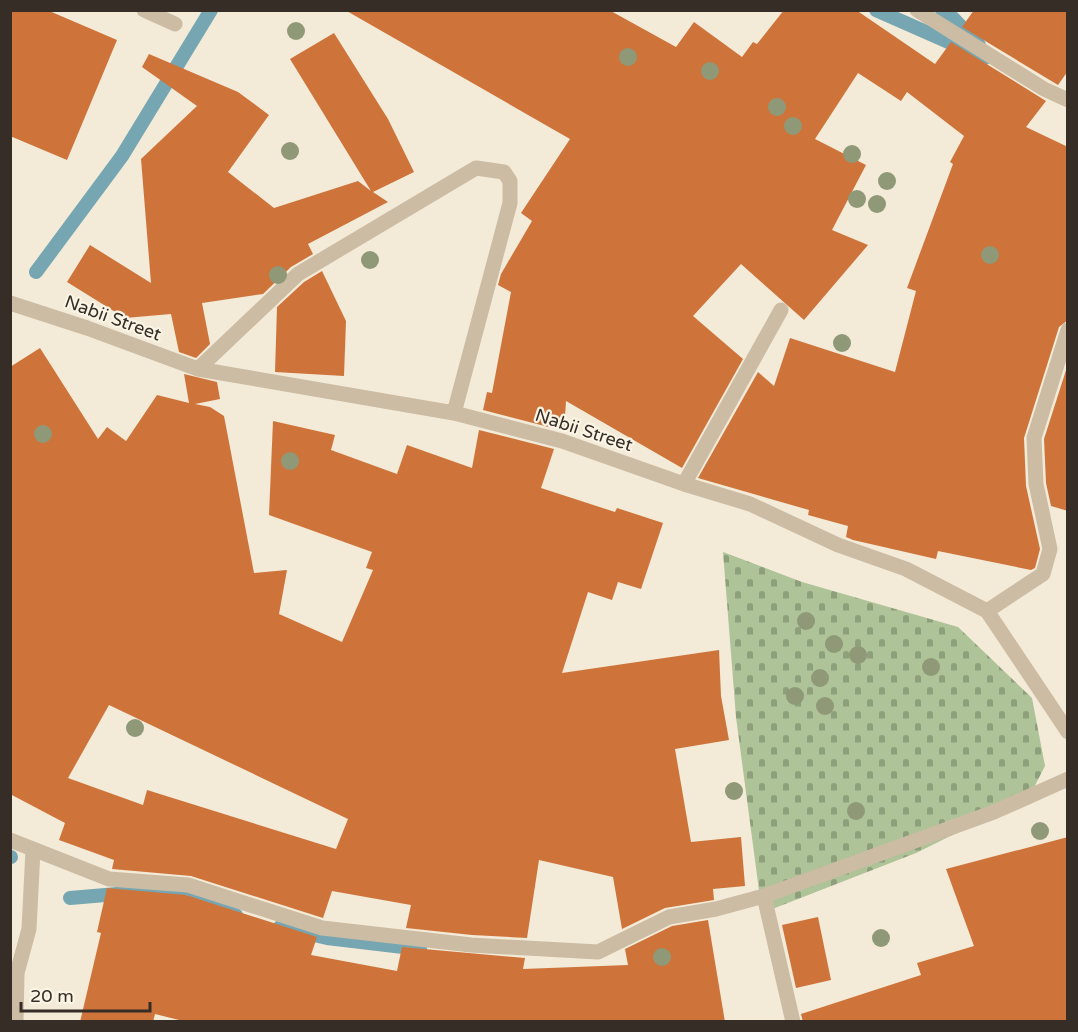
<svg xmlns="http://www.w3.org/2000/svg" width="1078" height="1032" font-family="'Varela Round',sans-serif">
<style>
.cemetery{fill:url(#cemetery-stones)}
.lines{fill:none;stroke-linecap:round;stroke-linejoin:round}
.stream{stroke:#75a6b2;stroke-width:14}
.building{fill:#ce743a;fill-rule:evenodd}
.minor{stroke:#ccbca3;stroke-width:15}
.tree{fill:#8f9977}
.labels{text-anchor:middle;stroke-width:4.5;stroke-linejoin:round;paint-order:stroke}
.street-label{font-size:18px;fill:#362d26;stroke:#faf4e5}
</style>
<defs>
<pattern id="cemetery-stones" width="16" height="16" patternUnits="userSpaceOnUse" patternTransform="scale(1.5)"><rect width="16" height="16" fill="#aec397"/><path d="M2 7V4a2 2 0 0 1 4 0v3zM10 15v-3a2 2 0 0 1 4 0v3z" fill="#8e9f7b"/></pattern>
</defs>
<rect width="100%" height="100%" fill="#f3ead8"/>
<path class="cemetery" d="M723,552l79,30 156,45 74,71 13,68 -16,31 -113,56 -154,60 -26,-196z"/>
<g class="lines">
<path class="stream" d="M876,10l109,48
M942,10l11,8 26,27
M36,272l86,-116 89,-146
M10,857h1
M70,898l118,-10 48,27
M280,927l47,11 93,11"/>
</g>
<path class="building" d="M10,10h37l70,30 -50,120 -57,-24z
M345,10h264l67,37 18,-25 48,35 11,-15 4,2 27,-34h72l79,54 16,-22 95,59 -20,26 42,20v173l-9,7 -35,111 2,48 14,63 -5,19 -4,2 -93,-19 -2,8 -83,-19 -7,-3 2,-11 -40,-11 1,-5 -111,-32 60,-106 16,14 16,-48 105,34 21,-81 -9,-3 46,-124 -3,-2 14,-26 -57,-44 -6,9 -43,-28 -43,66 51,26 -34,65 36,15 -64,75 -63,-56 -48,52 50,43 -61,109 -116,-67 -2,30 -81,-21 4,-18 5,1 19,-101 -13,-7 3,-11 31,-53 -11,-8 49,-74z
M974,10h94v61l-10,14 -96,-58z
M334,33l54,86 26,53 -41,20 15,10 -80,42 5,10 -22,13 -28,27 -61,9 8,41 -14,14 -17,-6 -8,-38 -46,4 -58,-36 23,-37 61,38 -10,-124 56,-53 -55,-39 7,-13 89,38 31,23 -41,57 46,36 84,-27 13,10 -81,-132z
M322,271l24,50 -2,55 -69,-4 2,-65 27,-25z
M40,348l58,91 9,-12 19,14 31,-46 32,8 -5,-29 33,8 3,17 -25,5 15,3 14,9 30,157 33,-3 -8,44 63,28 31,-72 -7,-2 6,-16 -103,-37 4,-94 62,14 -4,15 66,24 10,-29 65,23 7,-38 75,19 -13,39 74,24 2,-4 46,15 -22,66 -23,-7 -6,18 -24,-8 -26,81 157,-23 2,46 8,44 -54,9 16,93 50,-5 4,49 -32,3 1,11 -49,8 -43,21 -9,-52 -74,-17 -12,78 -55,-3 -66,-7 5,-23 -79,-14 -9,27 -132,-42 -79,-7 2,-9 -55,-20 6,-17 -55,-29v-427zM109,705l239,114 -12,30 -189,-59 -4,15 -75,-27z
M1068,364v147l-17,-5 -5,-23 -2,-44z
M1068,837v185h-265l-2,-8 120,-39 -4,-12 57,-17 -28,-77z
M107,888l79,7 131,42 -6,18 86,16 5,-24 123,11 -2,11 105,-4 -3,-16 47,-23 36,-6 17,102h-538l-32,-8 -2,8h-73l21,-89 -4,-1z
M818,917l13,63 -35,8 -14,-63z"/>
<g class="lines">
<path class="minor" d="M144,10l31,14
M917,10l127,79 24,11
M10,303l77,25 111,41 256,44 108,28 122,43 66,20 88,41 68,24 81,42 81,121
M198,369l100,-95 178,-106 28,4 6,9v22l-56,210
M684,484l97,-174
M987,611l56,-37 7,-25 -14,-65 -2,-46 34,-108
M10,840l99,39 79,6 134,43 149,17 127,7 71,-35 47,-8 48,-13 230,-84 74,-33
M764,896l29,126
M16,1022l1,-49 12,-44 4,-79"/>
</g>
<g class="tree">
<circle cx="296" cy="31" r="9"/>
<circle cx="628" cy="57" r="9"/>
<circle cx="710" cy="71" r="9"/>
<circle cx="777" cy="107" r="9"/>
<circle cx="793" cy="126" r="9"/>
<circle cx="290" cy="151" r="9"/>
<circle cx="852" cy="154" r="9"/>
<circle cx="887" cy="181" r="9"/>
<circle cx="857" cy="199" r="9"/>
<circle cx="877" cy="204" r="9"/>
<circle cx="990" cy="255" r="9"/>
<circle cx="370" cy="260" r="9"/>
<circle cx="278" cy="275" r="9"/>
<circle cx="842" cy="343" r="9"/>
<circle cx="43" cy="434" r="9"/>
<circle cx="290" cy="461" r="9"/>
<circle cx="806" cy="621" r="9"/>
<circle cx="834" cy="644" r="9"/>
<circle cx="858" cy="655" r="9"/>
<circle cx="931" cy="667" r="9"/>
<circle cx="820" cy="678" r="9"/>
<circle cx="795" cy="696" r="9"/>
<circle cx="825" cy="706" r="9"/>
<circle cx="135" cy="728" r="9"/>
<circle cx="734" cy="791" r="9"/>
<circle cx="856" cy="811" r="9"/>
<circle cx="1040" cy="831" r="9"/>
<circle cx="881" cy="938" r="9"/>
<circle cx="662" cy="957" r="9"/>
</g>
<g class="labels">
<g class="street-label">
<text transform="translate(113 318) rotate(20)" y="6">Nabii Street</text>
<text transform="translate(584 430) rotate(18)" y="6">Nabii Street</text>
</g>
</g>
<rect width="1078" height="1032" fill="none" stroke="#362d26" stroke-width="24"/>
<path d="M21 1002v9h129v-9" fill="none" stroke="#362d26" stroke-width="3"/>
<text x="30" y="1002" font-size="18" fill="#362d26" stroke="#faf4e5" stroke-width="4.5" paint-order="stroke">20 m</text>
</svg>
